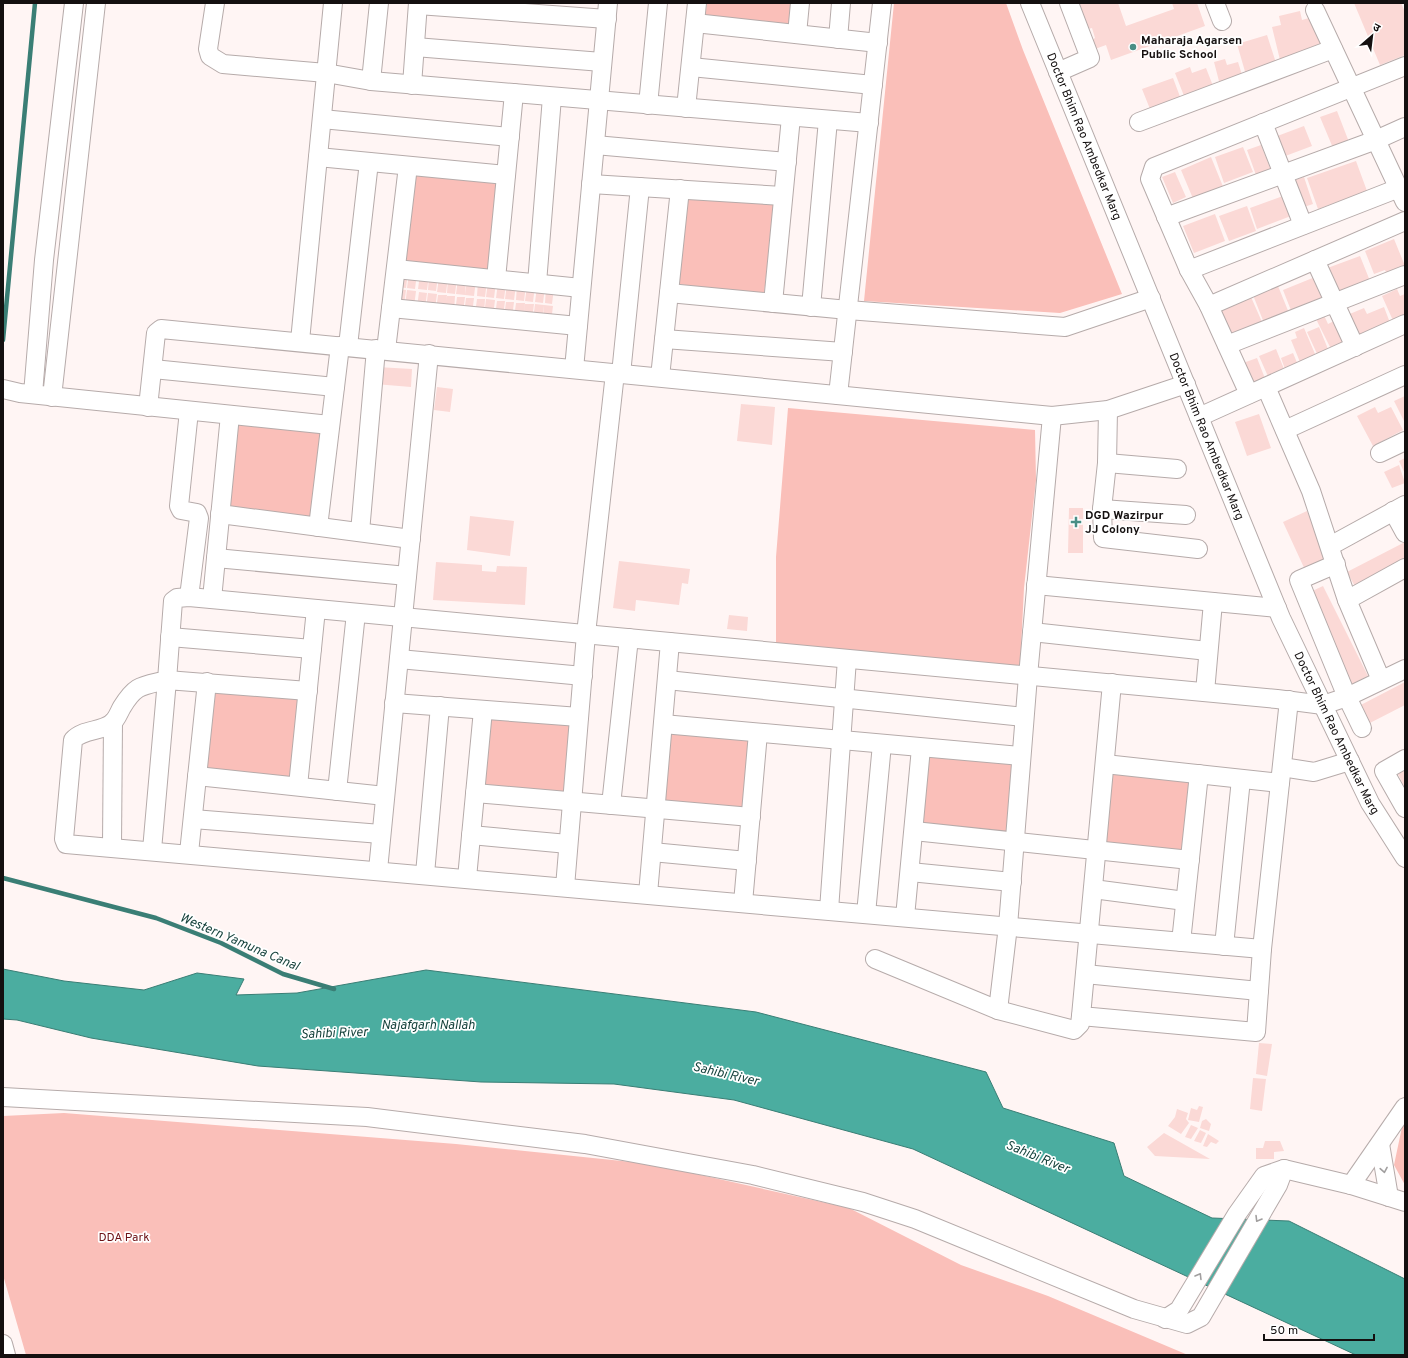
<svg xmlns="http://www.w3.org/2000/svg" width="1408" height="1358" font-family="Overpass,'Noto Sans Devanagari',sans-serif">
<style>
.green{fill:#fabfb9}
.water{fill:#4bada0;stroke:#3a7e75}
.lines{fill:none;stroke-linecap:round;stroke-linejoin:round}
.stream{stroke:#3a7e75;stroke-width:4.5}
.building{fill:#fbd9d6}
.minor-casing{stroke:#b6abaa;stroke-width:20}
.minor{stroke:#fff;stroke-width:18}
.oneway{stroke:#a19f9f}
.poi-dot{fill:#498e85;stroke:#fff;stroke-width:1.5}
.labels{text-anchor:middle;stroke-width:3.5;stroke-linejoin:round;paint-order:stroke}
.poi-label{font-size:12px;font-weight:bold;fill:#141010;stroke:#fff;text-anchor:start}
.street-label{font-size:12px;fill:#141010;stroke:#fff}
.park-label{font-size:12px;fill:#6c1115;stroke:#fff}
.water-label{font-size:13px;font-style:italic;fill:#123f39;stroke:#fff}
</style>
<rect width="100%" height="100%" fill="#fff5f4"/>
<path class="green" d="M707,3h88l-2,26 -88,-10z
M894,3h112l17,47 99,244 -62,19 -196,-12z
M412,175l88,9 -10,89 -87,-10z
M686,196l88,9 -10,89 -87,-10z
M788,408l247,22 1,50 -12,108 -4,80 -244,-24v-87z
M236,421l88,10 -10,88 -87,-9z
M215,686l87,10 -10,86 -87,-9z
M487,713l88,7 -6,78 -88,-7z
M665,729l88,8 -6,77 -88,-7z
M927,753l88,7 -6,77 -88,-7z
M1106,769l89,8 -6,77 -89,-7z
M64,1113l392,31 195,20 198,44 112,57 87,31 140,59h-1162l-23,-80v-159z
M1405,1113v72l-11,-20z"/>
<path class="water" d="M3,969l61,12 80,9 53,-17 47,6 -8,16 61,-2 129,-23 330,42 230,60 17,36 111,35 10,33 88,42 77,3 116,58v76h-49l-443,-206 -179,-49 -120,-16 -133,-2 -223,-16 -167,-28 -74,-18 -14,-1z"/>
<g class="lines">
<path class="stream" d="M3,340l32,-337
M3,878l153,40 65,25 62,31 51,15"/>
</g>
<path class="building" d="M1078,3h40l8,23 48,-17 -2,-6h25l8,23 -94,34 -5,-15 -11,4 -3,-9 3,-2 -3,-10 -4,1z
M1354,3h47l4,9v43l-25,10z
M1300,11l2,9 14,-4 9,34 -45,10 -8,-33 9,-2 -2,-9z
M1267,35l10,31 -31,9 -9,-31z
M1225,59l2,6 11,-3 5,16 -23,7 -6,-23z
M1190,67l2,6 14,-5 9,23 -29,10 -11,-28z
M1173,78l9,24 -30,12 -10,-25z
M1337,111l12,31 -16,6 -13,-31z
M1304,126l8,20 -32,12 -8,-20z
M1261,145l10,25 -15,5 -9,-25z
M1243,147l10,25 -29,11 -9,-26z
M1211,157l13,32 -30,12 -13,-31z
M1356,161l11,30 -49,18 -11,-31z
M1175,172l11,25 -13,6 -11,-26z
M1304,177l9,27 -15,5 -9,-27z
M1283,196l8,20 -34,13 -7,-21z
M1247,206l9,25 -27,10 -10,-25z
M1215,214l10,27 -31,12 -11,-27z
M1394,239l11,27v7l-16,6 -4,-9 -11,4 -9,-23z
M1360,256l12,30 -38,14 -12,-30z
M408,272l-2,16 -9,-1z
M409,273h8l-2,16 -8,-1z
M420,274l9,1 -2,15 -9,-1z
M429,275l9,1 -2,15 -8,-1z
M1320,275l9,23 -37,15 -9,-23z
M439,277h9l-2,16 -9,-1z
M448,278h9l-2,16 -8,-1z
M458,279h8l-1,16 -9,-1z
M467,280h9l-2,16 -9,-1z
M478,281h9l-2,16 -8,-1z
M488,282h8l-2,16 -8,-1z
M498,283l8,1 -2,15 -8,-1z
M507,284l9,1 -2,15 -9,-1z
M517,285h9l-2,16 -8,-1z
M527,286h8l-2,16 -8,-1z
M1278,286l11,27 -25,10 -11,-28z
M537,287h8l-2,16 -8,-1z
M546,288h8l-2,16 -7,-1z
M398,289l8,1 -2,16 -8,-1z
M1397,289l3,7 5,-2v27l-10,4 -13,-29z
M407,290l9,1 -2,16 -9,-2z
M419,292l8,1 -2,15 -8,-1z
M428,293l9,1 -2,15 -9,-1z
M438,295h9l-1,6 1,-5h8l-1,16 -18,-2z
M457,297h8l-2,16 -8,-1z
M1251,297l11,25 -31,14 -12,-25z
M466,298h8l-2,16 -8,-1z
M477,299h8l-1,16 -9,-1z
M486,299l9,1 -2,16 -9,-1z
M497,301h8l-2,16 -8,-1z
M506,302h8l-2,16 -8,-1z
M516,303h9l-2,16 -9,-1z
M525,304h9l-2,16 -9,-1z
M535,304l9,1 -2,16 -9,-1z
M544,305l9,1 -2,16 -8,-2z
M1384,307l8,21 -36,15 -11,-27 19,-8 3,6z
M1323,313l5,11 10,-5 12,25 -17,9 -18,-36z
M1319,327l11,27 -11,4 -12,-26z
M1304,328l14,33 -16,6 -11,-27 6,-2 -2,-6z
M1276,349l10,25 -16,7 -11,-25z
M1293,353l5,12 -13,4 -4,-11z
M1257,358l9,23 -13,6 -10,-24z
M377,367l35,2 -1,18 -36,-3z
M437,387l16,2 -3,23 -16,-2z
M1405,396v27l-11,-22z
M741,404l34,3 -3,38 -35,-4z
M1375,407l3,6 13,-6 12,23 -30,16 -16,-30z
M1259,414l12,34 -24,8 -12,-34z
M1405,458v16l-6,-13z
M1399,465l6,18 -13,5 -8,-16z
M1069,508h14v45h-15z
M1307,511l22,51 -23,10 -23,-50z
M470,516l44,5 -4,35 -43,-6z
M1405,542v23l-48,25 -10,-18z
M619,561l71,8 -2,15 -6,-1 -3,22 -43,-5 -1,11 -22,-3z
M436,562l46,3v6l14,1 1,-6 30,1 -2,38 -92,-5z
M1323,586l45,90 -17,9 -45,-91z
M729,615l19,2 -1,14 -20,-2z
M1405,682v23l-41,21 -9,-18z
M1405,765v23l-9,-18z
M1259,1043l13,1 -5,32 -11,-2z
M1253,1078l13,1 -4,32 -12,-2z
M1199,1106l4,1 -4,15 -11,-2 3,-12 6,2z
M1177,1109l11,4 -2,6 3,4 -8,11 -13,-8 7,-9z
M1206,1119l5,5 -2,7 -9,-3 2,-7z
M1191,1125l7,3 -7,11 -6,-2z
M1200,1130l6,3 -5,10 -7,-2z
M1164,1133l46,26 -55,-3 -8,-9z
M1208,1134l11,7 -3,3 -5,-2 -4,5 -4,-1z
M1265,1141h15l4,10 -10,1v7h-18v-11h7z"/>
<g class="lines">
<g class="minor-casing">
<g id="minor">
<path d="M215,3l-7,46 2,7 13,8 103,9 45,8 498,42"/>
<path id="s1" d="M1030,3l251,615 89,185 35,55"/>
<path d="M1215,3l7,18"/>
<path d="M418,5l189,14"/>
<path d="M1315,10l90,192"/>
<path d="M695,23l183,20"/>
<path d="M797,34l3,-31"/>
<path d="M838,39l3,-36"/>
<path d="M415,47l187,15"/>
<path d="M691,67l182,18"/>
<path d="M1058,72l32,-14 -21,-55"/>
<path d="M371,81l8,-78"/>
<path d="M412,85l6,-82"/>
<path d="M648,105l10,-102"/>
<path d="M686,108l11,-105"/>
<path d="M322,119l188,18"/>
<path d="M1139,122l194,-73"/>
<path d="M1263,123l40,102"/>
<path d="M595,145l192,17"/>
<path d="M318,157l188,18"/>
<path d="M591,184l192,12"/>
<path d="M1166,217l210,-77 29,-13"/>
<path d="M1315,260l40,87"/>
<path d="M396,269l185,19"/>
<path d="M1189,270l210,-82"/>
<path d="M496,279l18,-186"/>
<path d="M537,283l15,-186"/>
<path d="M669,293l179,17 217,17 86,-29"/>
<path d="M773,303l18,-186"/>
<path d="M1209,306l196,-85"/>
<path d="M811,307l17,-187"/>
<path d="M391,308l187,18"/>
<path d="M664,339l179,13"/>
<path d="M300,341l33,-338"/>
<path d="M1227,345l178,-70"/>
<path d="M348,346l21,-184"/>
<path d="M386,350l22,-184"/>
<path d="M153,369l182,18"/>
<path d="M574,369l34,-366"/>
<path d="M621,374l19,-187"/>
<path d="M660,377l20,-188"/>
<path d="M1266,387l45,104 36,109 34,80"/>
<path d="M3,389l17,4 310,32"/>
<path d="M33,394l11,-134 30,-257"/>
<path d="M1249,394l-40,-88 -20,-36 -39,-91 4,-12 251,-101"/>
<path d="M838,395l44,-392"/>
<path d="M52,397l44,-394"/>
<path d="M148,407l8,-74 5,-4 891,87 56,-6 78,-26"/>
<path d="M1108,410l-1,53 -5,46 1,29 95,11"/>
<path d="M189,411l-10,95 2,4 16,3 2,5 -10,79"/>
<path d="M1199,417l206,-93"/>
<path d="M1285,430l120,-55"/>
<path d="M1380,453l25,-12"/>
<path d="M1107,463l70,6"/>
<path d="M1102,509l84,6"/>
<path d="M1393,511l12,22"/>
<path d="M220,514l191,25"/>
<path d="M318,527l22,-181"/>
<path d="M360,532l16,-183"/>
<path d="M1330,546l75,-41"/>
<path d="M216,558l191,18"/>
<path d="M1336,564l-37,16 48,117 15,31"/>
<path d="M1036,585l241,23"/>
<path d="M212,599l18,-184"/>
<path d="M1347,600l58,-32"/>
<path d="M1032,632l176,19"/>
<path d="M170,637l142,12"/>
<path d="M399,659l184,17"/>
<path d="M667,680l357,37"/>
<path d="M1112,683l-31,333 175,16 6,-83 27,-249"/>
<path d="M1205,692l8,-90"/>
<path d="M394,703l185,14"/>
<path d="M663,724l358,32"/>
<path d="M1405,759l-21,12 21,37"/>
<path d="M1105,764l175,19"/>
<path d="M1282,767l32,5 36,-11"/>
<path d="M197,776l188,20"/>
<path d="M298,786l18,-177"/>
<path d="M337,791l19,-178"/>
<path d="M475,793l276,24"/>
<path d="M611,805l18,-167"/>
<path d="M193,819l188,15"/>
<path d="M914,831l276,29"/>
<path d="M471,835l97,9"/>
<path d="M112,846l1,-124"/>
<path d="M152,850l15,-170 141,11"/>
<path d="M652,852l95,9"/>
<path d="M189,853l18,-171"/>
<path d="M378,870l51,-516"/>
<path d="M910,872l102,10"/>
<path d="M425,874l15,-168"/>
<path d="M467,878l16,-168"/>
<path d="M565,887l21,-253 29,-261"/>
<path d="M1093,889l92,12"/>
<path d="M648,894l22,-252"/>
<path d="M743,903l15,-170"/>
<path d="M829,910l18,-251"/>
<path d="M866,914l16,-170"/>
<path d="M905,917l16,-169"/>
<path d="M1181,942l18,-168"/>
<path d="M1224,946l17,-167"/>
<path d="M1262,949l-1196,-105 -2,-5 9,-99c10,-11 28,-8 39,-17 5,-4 7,-11 10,-16 14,-23 20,-21 45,-27l6,-79 4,-3 12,-1 1088,102 46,6 24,-8 58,-28"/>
<path d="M875,959l123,51 76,20 6,-6 1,-8"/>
<path d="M1085,974l174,17"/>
<path d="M998,1010l10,-84 20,-250 24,-260"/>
<path d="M3,1097l364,20 218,27 168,31 110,27 52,17 219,90 53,15 14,-7 77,-132 6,-16"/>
<path d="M1380,1144l9,53"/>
<path d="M1351,1185l54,-78"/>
<path d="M1165,1319l14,-9 58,-96 27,-38 20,-7 67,16 54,17"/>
<path d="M3,1344l3,11"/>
</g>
</g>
<use href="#minor" class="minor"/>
</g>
<defs><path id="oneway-chevron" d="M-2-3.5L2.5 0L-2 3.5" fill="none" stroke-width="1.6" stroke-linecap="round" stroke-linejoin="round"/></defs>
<g class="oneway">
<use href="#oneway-chevron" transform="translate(1384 1170) rotate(80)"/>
<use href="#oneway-chevron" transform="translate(1258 1219) rotate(121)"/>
<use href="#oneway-chevron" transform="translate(1199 1276) rotate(-59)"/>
</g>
<g class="poi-dot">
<circle cx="1133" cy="47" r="4"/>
<path d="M1074 516h4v4h4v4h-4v4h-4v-4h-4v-4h4z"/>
</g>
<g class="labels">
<g class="poi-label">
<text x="1141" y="44">Maharaja Agarsen<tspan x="1141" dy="14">Public School</tspan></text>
<text x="1085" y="519">DGD Wazirpur<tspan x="1085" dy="14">JJ Colony</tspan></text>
</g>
<g class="street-label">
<text dy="4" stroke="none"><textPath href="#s1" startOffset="144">Doctor Bhim Rao Ambedkar Marg</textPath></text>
<text dy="4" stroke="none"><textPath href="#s1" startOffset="468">Doctor Bhim Rao Ambedkar Marg</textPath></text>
<text dy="4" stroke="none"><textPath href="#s1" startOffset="792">Doctor Bhim Rao Ambedkar Marg</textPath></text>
</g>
<g class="park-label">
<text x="124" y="1241">DDA Park</text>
</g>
<g class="water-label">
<text transform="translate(240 941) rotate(23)" y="5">Western Yamuna Canal</text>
<text x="428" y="1029">Najafgarh Nallah</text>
<text transform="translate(334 1032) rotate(-2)" y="5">Sahibi River</text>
<text transform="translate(726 1073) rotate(13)" y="5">Sahibi River</text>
<text transform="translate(1038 1156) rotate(22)" y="5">Sahibi River</text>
</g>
</g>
<rect width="1408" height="1358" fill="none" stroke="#141010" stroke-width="8"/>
<g transform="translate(1372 36) rotate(28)" stroke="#ffffff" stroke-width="3" paint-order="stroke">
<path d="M0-3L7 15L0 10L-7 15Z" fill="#141010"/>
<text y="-6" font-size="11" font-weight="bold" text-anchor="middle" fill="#141010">उ</text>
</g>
<path d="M1264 1334v6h110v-6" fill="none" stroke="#141010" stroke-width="2"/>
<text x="1270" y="1334" font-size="12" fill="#141010" stroke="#ffffff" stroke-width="3" paint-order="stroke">50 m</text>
</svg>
